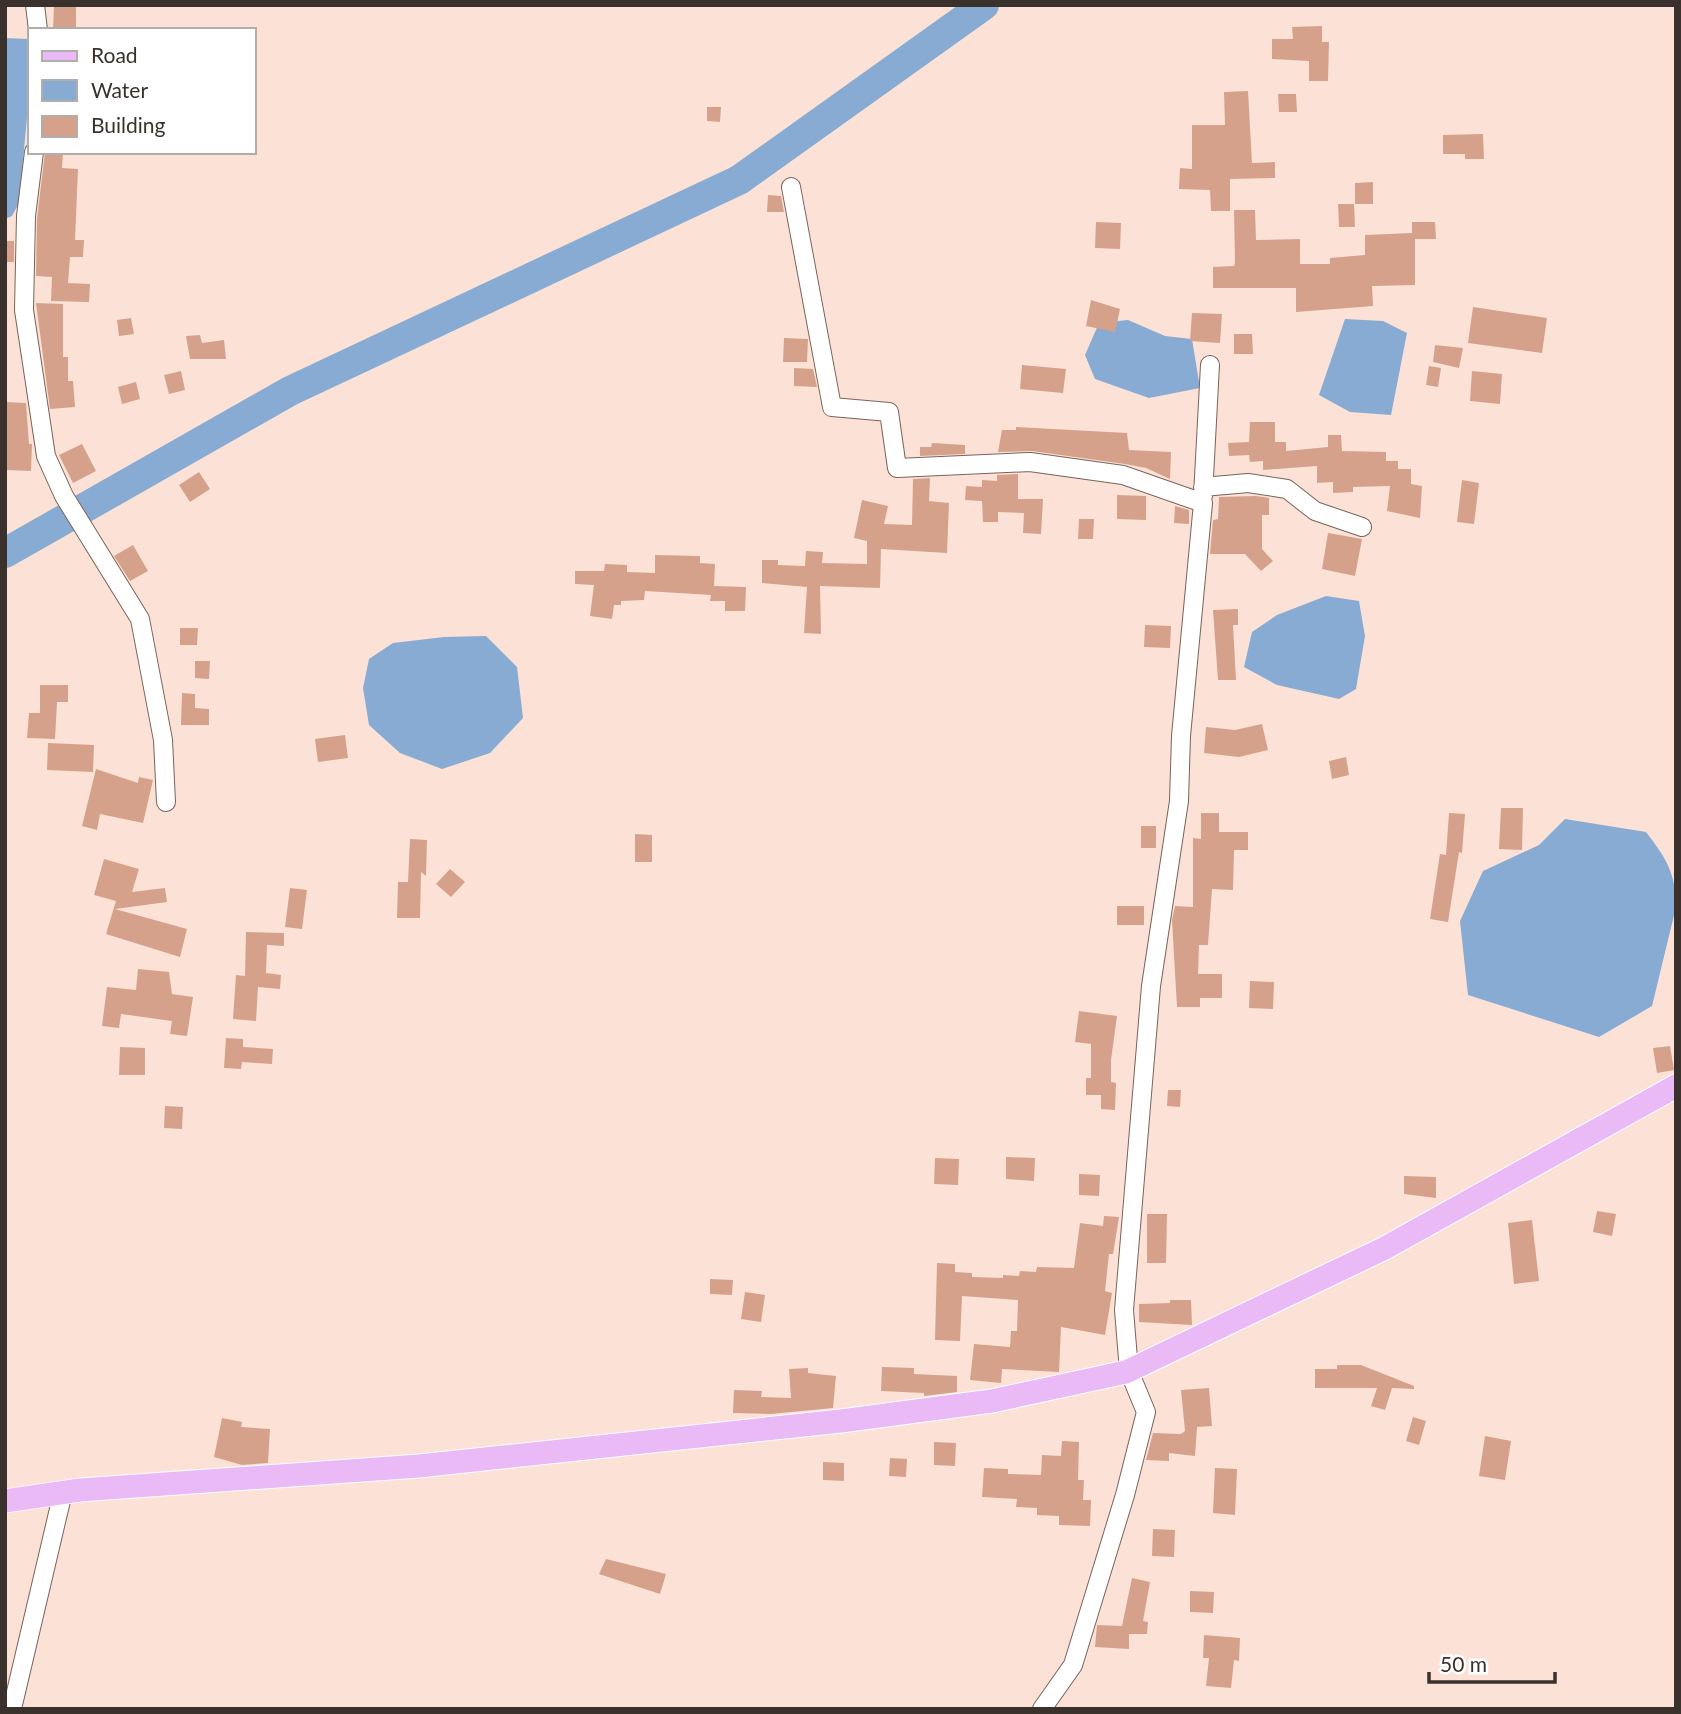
<svg xmlns="http://www.w3.org/2000/svg" width="1681" height="1714" font-family="Lato,sans-serif">
<style>
.water{fill:#87abd3}
.lines{fill:none;stroke-linecap:round;stroke-linejoin:round}
.river{stroke:#87abd3;stroke-width:30}
.building{fill:#d5a18a}
.minor-casing{stroke:#796359;stroke-width:20}
.major-casing{stroke:#fff;stroke-width:25}
.minor{stroke:#fff;stroke-width:18}
.major{stroke:#eabaf7;stroke-width:23}
</style>
<rect width="100%" height="100%" fill="#fce2d6"/>
<path class="water" d="M5,38l23,1 2,46 -11,118 -7,13 -7,3z
M1345,319l38,2 24,12 -16,82 -41,-3 -31,-17z
M1128,320l37,16 27,3 8,49 -51,10 -54,-19 -10,-24 14,-32z
M1326,596l33,5 6,35 -9,53 -17,10 -62,-14 -33,-18 8,-35 25,-17z
M486,636l31,31 6,51 -33,35 -48,16 -42,-16 -31,-28 -6,-37 6,-29 24,-16 51,-6z
M1565,819l81,13c20,26 30,41 30,75l-24,99 -53,31 -131,-42 -8,-74 23,-50 56,-26z"/>
<g class="lines">
<path class="river" d="M5,553l285,-162 449,-211 245,-175"/>
</g>
<path class="building" d="M54,5h22v25h-23z
M1322,26v16h7l-1,39h-19v-20l-37,-2v-20h21l-1,-12z
M1248,91l4,72 23,-1v16l-45,1v32h-19l-1,-21 -31,-1 1,-21 12,1v-44h33l-1,-33z
M1278,94h18l1,18h-18z
M707,107h14l-1,15 -13,-1z
M1483,134l1,25h-19v-5h-22v-19z
M45,152h18l-1,16 16,1 -3,71h9l-1,17h-13l-2,26 22,1 -1,18 -38,-1 1,-24 -16,-1 1,-57z
M1373,182v22h-18v-21z
M768,195l13,1 3,16h-17z
M1338,204h16l1,23h-16z
M1234,210h21l1,30 44,-1v25h30v-6l35,-3v-20l47,-2v-11h23l1,17h-21v46l-43,1 1,20 -77,6v-24h-83v-21l21,-1 1,-3z
M1096,222l25,1 -1,26 -25,-1z
M5,241h9v21h-9z
M1091,300l29,9 -5,23 -29,-6z
M36,303l27,1v53h5v24h5l2,26 -25,2z
M1473,307l74,11 -5,35 -74,-10z
M1192,313l30,1 -2,29 -30,-2z
M131,318l3,16 -15,2 -2,-16z
M1234,334h18l1,20h-19z
M200,335l2,8 22,-3 2,19h-36l-4,-23z
M784,338l24,1 -1,23h-24z
M1435,345l28,3 -4,20 -26,-6z
M1022,365l44,4 -3,24 -43,-4z
M1429,366l12,2 -3,19 -12,-2z
M794,368l19,1 4,18 -23,-1z
M181,371l4,19 -16,4 -5,-19z
M1472,371l30,3 -2,30 -30,-3z
M136,382l4,17 -18,5 -4,-17z
M5,402l21,1 3,41h3l-1,27 -25,-1z
M1250,422h25v20h11v9l42,-4v-12h13l1,16 44,1v9h12v8h13v15l11,2 -2,32 -33,-7 3,-25 -37,1v5l-20,1v-11l-16,1v-17l-54,4v-9l-13,1 -1,-7 -20,1 -1,-13 21,-1z
M1016,427l111,6 2,17 42,2 -1,27 -24,-11 -21,-4 -93,-13 -34,1 4,-22h14z
M932,443l33,2v9l-45,2v-9h11z
M82,444l14,27 -23,12 -14,-28z
M199,472l11,17 -20,13 -11,-17z
M1018,474v25h25l-2,35 -18,-1 1,-20 -26,-1v10h-15l-1,-21 -17,-1 1,-14 16,1v-7l15,1v-6z
M930,478l-1,23 20,2 -2,50 -66,-4 -1,39 -60,-2 1,48 -17,-1 3,-46 -45,-4v-23h16v5l27,1 1,-15 17,1 -1,11 45,1v-23l-13,-3 8,-38 26,6 -4,18 28,1 1,-46z
M1462,480l17,3 -5,41 -17,-2z
M1117,495l29,1v24l-29,-1z
M1256,496l13,2v17h-7v34l11,12 -12,10 -16,-17h-35l3,-34 5,-1 1,-22z
M1175,506l14,4v14l-15,-1z
M1079,519h15l-1,20h-15z
M1328,533l34,6 -7,37 -33,-7z
M133,545l15,26 -18,10 -16,-25z
M655,555l45,1v7l15,1 -1,22 32,1 -1,24h-20v-10h-15l1,-6 -66,-4 -1,9 -23,1v4h-7l-2,14 -22,-3 4,-31 -19,-1v-13h29l1,-7 22,1v7l28,1z
M1238,609v16h-5l3,55h-18l-5,-70z
M1145,625l26,1 -1,22 -26,-1z
M180,628h18l-1,17h-17z
M195,661h15l-1,18 -14,-1z
M40,685h28v17h-11l-2,37 -28,-1 2,-25h11z
M182,693l13,1v14l14,1v16h-28z
M1262,724l6,26 -29,7 -35,-4 2,-26 29,3z
M345,735l3,23 -30,4 -3,-23z
M48,743l46,2 -1,27 -46,-2z
M1346,757l3,18 -17,4 -3,-18z
M96,769l42,14 1,-6 14,3 -10,43 -43,-9 -3,16 -15,-4z
M1501,808h22l-1,42 -23,-1z
M1201,813h18v19h29v18h-14l-1,40 -21,-1 -4,56h-9l-1,29h24v24h-22v9h-23l-5,-87 3,-14 18,1v-69l8,1z
M1449,813l16,1 -3,39 -3,-1 -11,70 -18,-3 10,-65 6,1z
M1141,826h15v22h-15z
M635,834l17,1v27h-17z
M410,839l17,1 -1,36 -5,-4 -1,46h-23l1,-36h10z
M104,859l35,10 -7,23 33,-4 2,14 -52,7 72,20 -7,28 -74,-23 10,-33 -22,-6z
M450,869l15,13 -14,15 -15,-13z
M290,888l17,2 -5,39 -17,-2z
M1117,906h27v19h-27z
M246,932l38,1v13l-17,-1 -1,28 15,2 -1,14 -22,-2 -2,34 -23,-2 3,-44 9,1z
M138,969l31,3 3,22 21,3 -6,39 -17,-2 2,-13 -51,-7 -2,14 -17,-2 5,-39 29,3z
M1250,981l24,1 -1,27 -24,-1z
M1079,1011l38,5 -6,44v22l5,1 -1,27 -14,-1v-14h-15v-17h5v-34l-16,-2z
M226,1038l17,1v8l30,2 -1,15 -30,-2 -1,7 -17,-1z
M1670,1046l4,24 -17,3 -4,-25z
M120,1047l25,1v27h-26z
M1168,1090h13l-1,17 -13,-1z
M165,1106l18,1 -1,22 -18,-1z
M1006,1157l29,1 -1,23 -28,-2z
M935,1158l24,1 -1,26 -24,-1z
M1079,1174l21,1 -1,21 -20,-1z
M1404,1176l32,1v21l-32,-4z
M1597,1211l19,3 -4,22 -19,-4z
M1147,1214h20l-1,49h-19z
M1104,1216l15,1 -6,37h-4l-4,37 7,2 -7,42 -44,-8 -2,45 -57,-3 -1,14 -31,-3 4,-36 36,3 1,-16h6l1,-31 -56,-4 -2,45 -25,-1 2,-77 18,1v8l17,1v4l31,1v-3l16,1 1,-5 16,1 1,-5 37,1 6,-45 23,3z
M1532,1220l7,61 -25,3 -6,-61z
M710,1279l23,1 -1,15 -22,-1z
M745,1292l20,3 -4,27 -20,-3z
M1170,1300h21l1,25 -53,-3v-18l31,-1z
M1337,1365h24l53,21v3l-22,-1 -7,22 -14,-4 6,-18h-62v-19h22z
M882,1367l32,1v6l43,2v16l-33,4v-3l-43,-2z
M808,1368v5l28,3 -3,32 -62,6 -38,-1 1,-23 28,1 -1,6 30,1 -2,-29z
M1209,1388l3,38 -15,1 -2,29 -26,-3v8l-23,-1 7,-27 28,1 4,-3 -4,-41z
M1413,1417l13,4 -7,24 -13,-4z
M222,1418l20,4 -1,5 29,2 -2,34 -26,2 -28,-8z
M1485,1436l26,5 -6,39 -26,-4z
M1062,1441l17,1 -1,38h6l-1,20h8l-1,26 -31,-1v-9l-22,-1v-7l-21,-1 1,-8 -35,-2 2,-29 24,1v5l33,1 1,-20 19,1z
M934,1442l22,1 -1,23 -21,-1z
M890,1458l17,1 -1,18 -17,-1z
M823,1462l21,1v18l-21,-1z
M1215,1468l22,1 -2,46 -22,-2z
M1153,1529l22,1 -1,27 -22,-1z
M606,1559l60,15 -6,20 -61,-20z
M1132,1578l18,4 -7,39 5,1 -1,12h-18v15l-34,-2 2,-22 25,1z
M1190,1591l24,1 -1,21 -23,-1z
M1204,1635l36,3 -1,23 -5,-1 -3,28 -25,-2 3,-28h-6z"/>
<g class="lines">
<g class="minor-casing">
<path id="minor" d="M35,5l3,25
M34,152l-8,64 -2,94 22,146 18,40 76,123 23,121 3,62
M791,187l41,220 57,5 8,56 133,-6 93,13 80,28 -22,233 -2,65 -28,185 -27,324 5,61 17,41 -21,83 -52,170 -31,44
M1203,487l45,-4 39,6 28,22 47,16
M1203,496l7,-131
M12,1709l51,-217"/>
</g>
<g class="major-casing">
<path id="major" d="M5,1501l75,-11 339,-24 422,-45 151,-20 134,-29 259,-124 291,-162"/>
</g>
<use href="#minor" class="minor"/>
<use href="#major" class="major"/>
</g>
<rect width="1681" height="1714" fill="none" stroke="#3b312c" stroke-width="14"/>
<rect x="28" y="28" width="228" height="126" fill="#ffffff" stroke="#b1adab" stroke-width="2"/>
<rect x="42" y="51" width="35" height="10" fill="#eabaf7" stroke="#b1adab" stroke-width="2"/>
<text x="91" y="63" font-size="21" fill="#3b312c">Road</text>
<rect x="42" y="80" width="35" height="21" fill="#87abd3" stroke="#b1adab" stroke-width="2"/>
<text x="91" y="98" font-size="21" fill="#3b312c">Water</text>
<rect x="42" y="116" width="35" height="21" fill="#d5a18a" stroke="#b1adab" stroke-width="2"/>
<text x="91" y="133" font-size="21" fill="#3b312c">Building</text>
<path d="M1429 1672v10h126v-10" fill="none" stroke="#3b312c" stroke-width="3.5"/>
<text x="1440" y="1672" font-size="21" fill="#3b312c" stroke="#ffffff" stroke-width="5" paint-order="stroke">50 m</text>
</svg>
